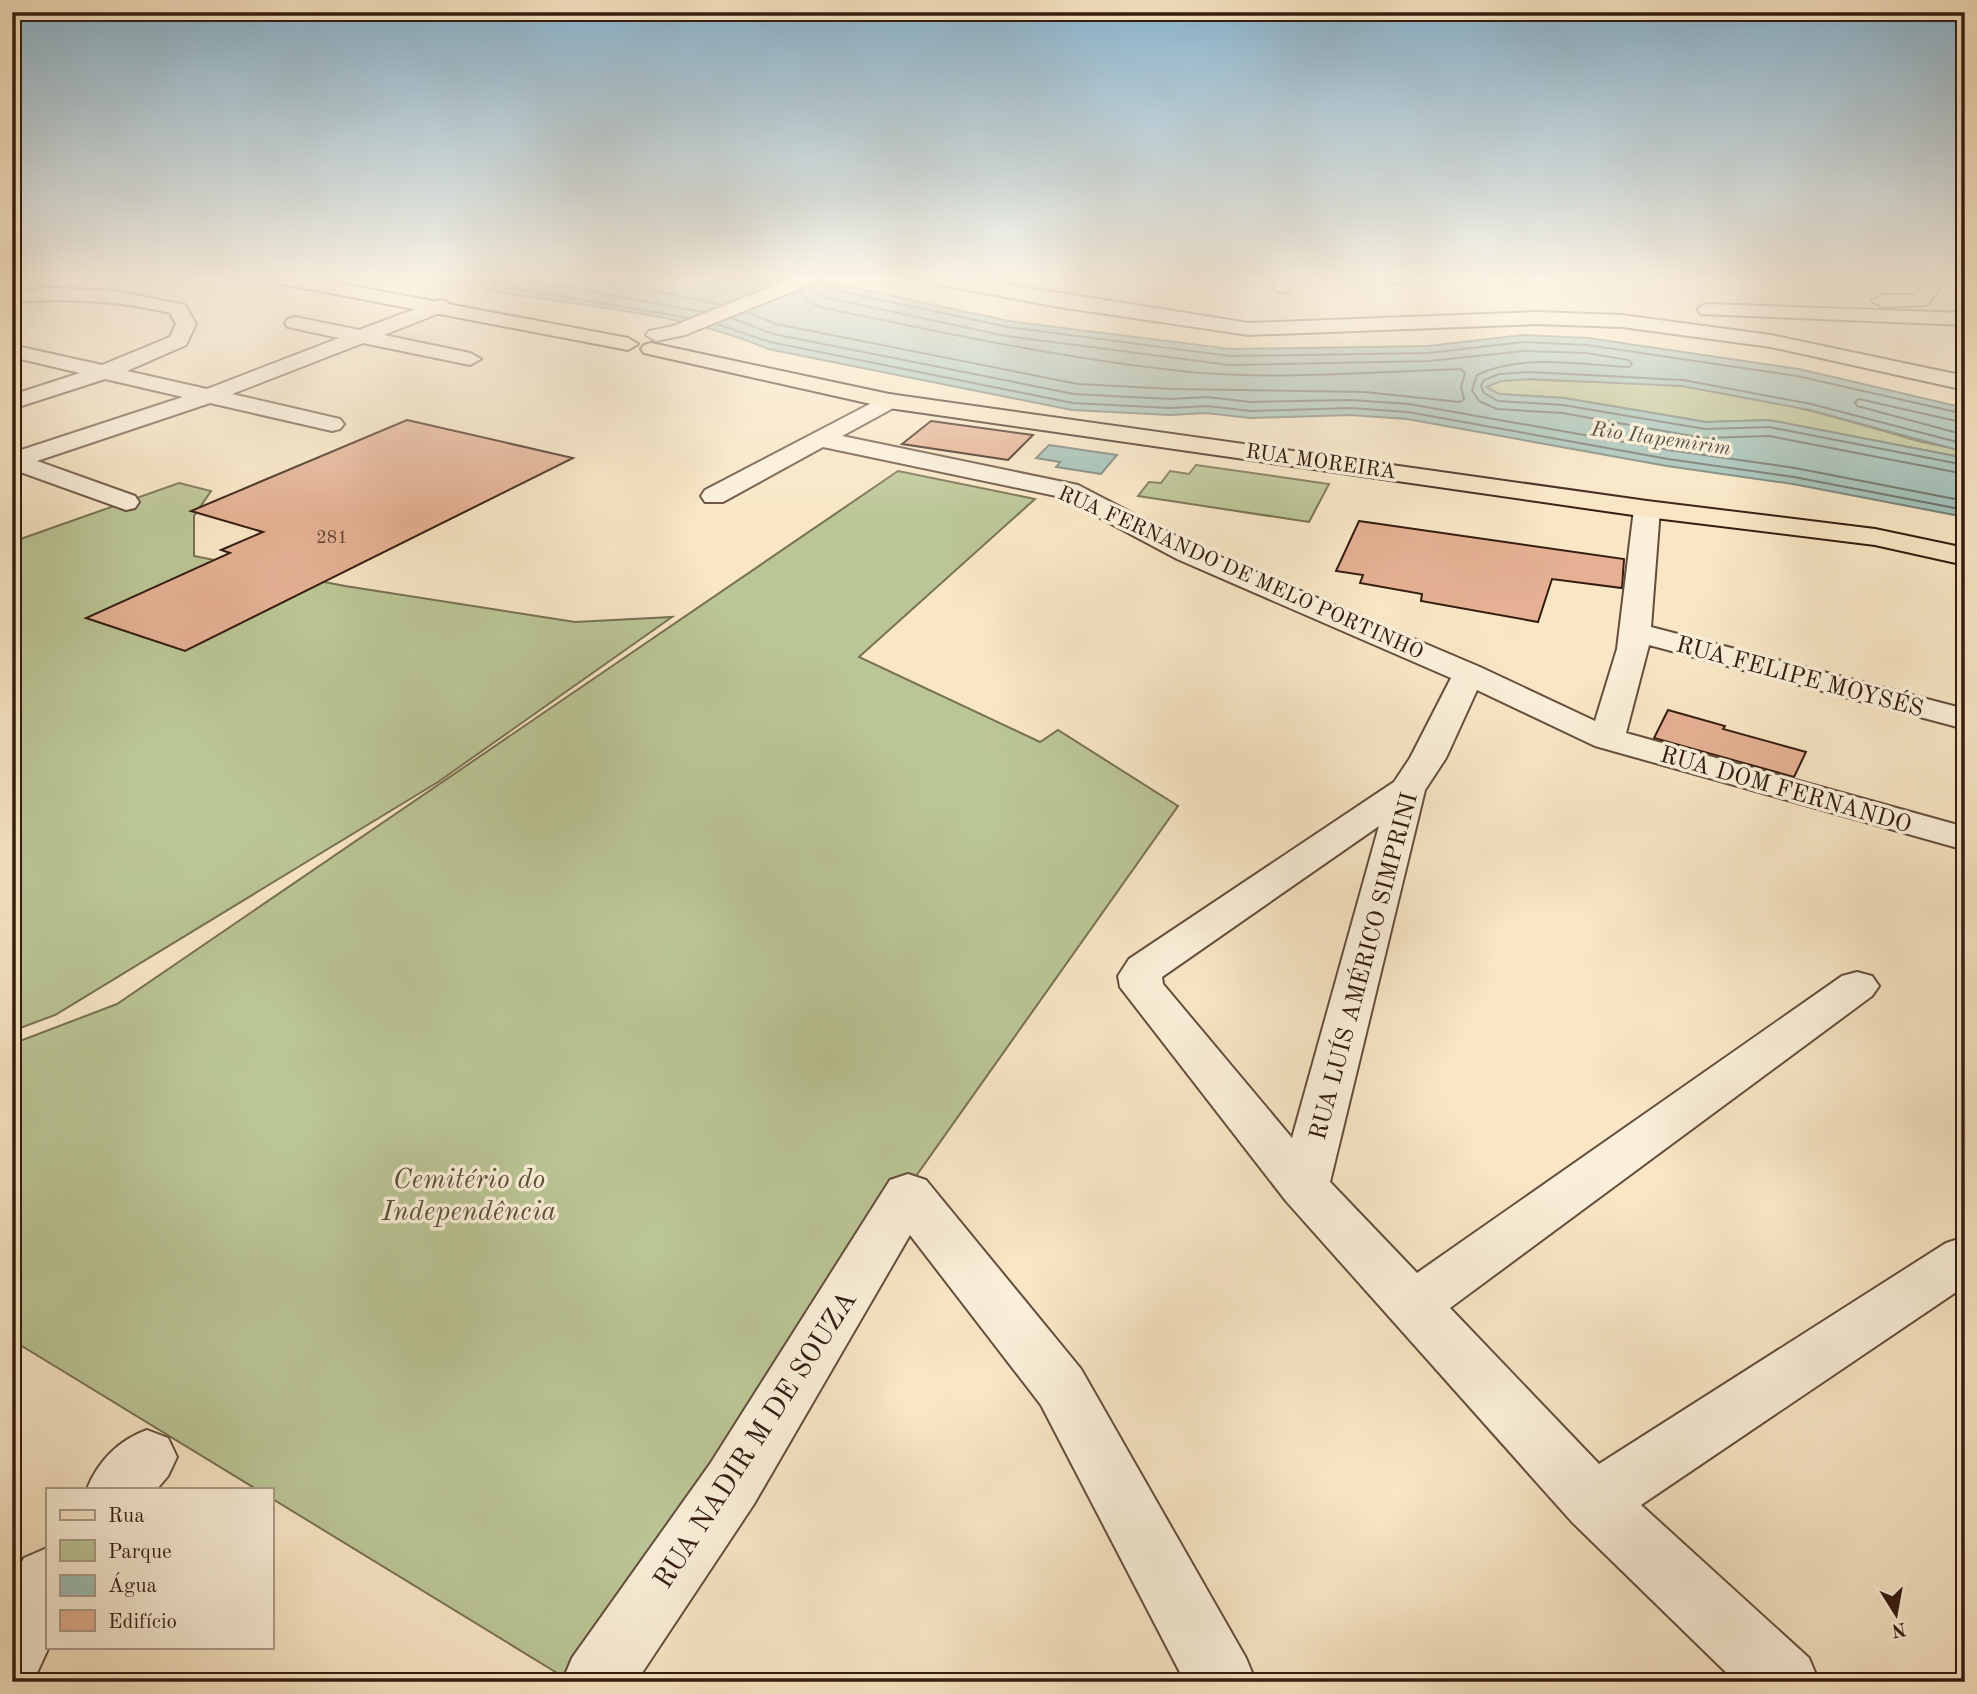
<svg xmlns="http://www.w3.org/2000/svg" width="1977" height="1694" font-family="'Old Standard TT',serif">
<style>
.green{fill:#bbc696;stroke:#787153;stroke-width:2}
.water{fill:#9dbfb8;stroke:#737e75;stroke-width:2}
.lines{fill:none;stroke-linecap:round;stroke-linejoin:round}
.shore{stroke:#686e64;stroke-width:2}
.building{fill:#e5b093;stroke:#341c10;stroke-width:2}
.minor-casing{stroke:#654e3d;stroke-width:4}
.major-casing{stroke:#341c10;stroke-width:4}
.minor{fill:#faefd9;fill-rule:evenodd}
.major{fill:#f8e6c5;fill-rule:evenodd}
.labels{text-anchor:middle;stroke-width:7;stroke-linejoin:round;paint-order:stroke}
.far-number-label{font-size:18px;fill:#604131}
.far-water-label{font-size:21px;font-style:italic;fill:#59554b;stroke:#faefd9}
.far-street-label{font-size:21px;fill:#341c10;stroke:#faefd9}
.street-label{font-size:24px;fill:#341c10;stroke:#faefd9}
.near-park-label{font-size:28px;font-style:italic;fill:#5c4f38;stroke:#faefd9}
.near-street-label{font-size:28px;fill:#341c10;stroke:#faefd9}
</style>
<rect width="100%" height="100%" fill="#f8e6c5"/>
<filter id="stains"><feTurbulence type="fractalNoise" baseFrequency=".00286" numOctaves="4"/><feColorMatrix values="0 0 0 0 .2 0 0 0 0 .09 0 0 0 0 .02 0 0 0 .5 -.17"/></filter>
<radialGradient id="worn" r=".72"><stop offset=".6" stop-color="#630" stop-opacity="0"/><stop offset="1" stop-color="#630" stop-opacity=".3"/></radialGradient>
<path class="green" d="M1531,379c50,4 100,2 150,7 78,9 155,31 230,53 17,5 35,7 52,12l2,7 -196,-38 -63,2 -142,-24 -65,-4 -14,-7 16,-6z
M1196,465l133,19 -20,38 -171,-26 11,-14 12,1 9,-12 19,3z
M898,471l137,28 -176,158 181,85 18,-12 120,76 -616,870 -291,-178v-9h-15l-244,-149v-296l105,-40z
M179,483l32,8 -17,25v40l151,30 230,36 97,-5 -234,165 -383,233 -43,16v-489z"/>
<path class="water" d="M484,278h325l200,43 221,28 198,-3 95,-11 65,3 211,31 166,39v44l-155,-42 -128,-24 -151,-7 -30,2 -15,6 13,7 65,4 142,24 63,-2 196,38v59l-172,-33 -126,-18 -260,-47 -57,-4 -100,3 -44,-5 -36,2 -98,-5 -304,-61c-88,-38 -188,-42 -281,-59l20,-8z
M1049,445l68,10 -16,19 -45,-7 4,-5 -24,-4z"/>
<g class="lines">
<path class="shore" d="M509,278l4,10 176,30
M518,278l185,34
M569,278l74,10 78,17
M818,282l7,6 183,39 222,29 198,-3 96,-11 63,3 210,31 168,38
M810,286l13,11 183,39 223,29 200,-4 95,-10 62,2 43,7 3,4 -3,3c-49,-2 -107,-14 -152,8l-5,15 7,11 18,8 65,4 141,25 66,-2 196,38
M747,312l29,12 302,60 96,5 191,3 95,10 4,-3 -3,-12 4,-14 -4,-4c-93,3 -188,12 -281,2 -121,-13 -241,-39 -360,-64l-12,-6 -7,-11
M732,318l41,16 301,60 96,5 37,-2 44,5 100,-2 58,4 260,46 126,18 170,33
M717,324l53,18 303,61 97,5 37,-2 44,5 99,-3 58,4 260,47 126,18 171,33
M1965,423l-106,-24 -4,3 2,4 108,29
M1965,444l-154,-40 -128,-24 -153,-8 -31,2 -15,6 -3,6 3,7 14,8 65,4 142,24 64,-2 196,38"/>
</g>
<path class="building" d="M407,420l166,38 -388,193 -99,-33 144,-65 -9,-3 42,-18 -72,-21z
M931,421l102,14 -25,25 -106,-16z
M1359,521l265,38 -2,29 -70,-9 -14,43 -117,-21 1,-7 -62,-11 3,-8 -27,-4z
M1668,710l57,16 -2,3 83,23 -12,25 -140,-39z"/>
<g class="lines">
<g class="minor-casing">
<path id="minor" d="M793,278h25l-2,4 -131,53 -29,6 -10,-6 3,-4 24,-5z
M927,278h38l284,45 287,-11 86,3 149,20 194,41v14l-194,-43 -149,-20 -86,-3 -287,11 -190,-28 -123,-23z
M1280,278h19l-11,13 -7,2 -9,-6z
M1383,278h24l-2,4 -13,2z
M1928,278h19l-20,27 -45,2 -10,-6 10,-6h33z
M55,288l61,3 69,14 11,19 -10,21 -59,26 80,18 132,-51 -51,-11 -3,-4 3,-4 7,-2 64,13 81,-30 7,2 3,4 -3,4 -63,25 86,18 11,6 -11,6 -107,-22 -131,51 108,25 4,5 -4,5 -8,2 -122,-28 -173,58 98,35 4,6 -4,6 -9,2 -114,-41v-16l171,-56 -78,-18 -93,30v-14l68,-22 -68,-16v-12l90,20 68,-28 6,-13 -6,-11c-52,-13 -104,-15 -158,-11v-12z
M1708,304l257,9v12l-264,-11 -3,-4 3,-4z
M889,394l8,2 3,5 -3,5 -55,30 236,49 119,62 283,120 115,54 22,-72 17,-140 4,-6h18l4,6 -9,118 314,82v20l-316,-84 -23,88 339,94v23l-370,-104 -118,-56 -31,68 -21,32 -95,392 87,91 425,-297 15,-4 15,4 7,10 -7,10 -422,312 149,156 347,-221 19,-6v49l-324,219 168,153 10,24h-83l-164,-160 -286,-321 -166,-214 -2,-11 11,-17 265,-177 16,-24 41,-80 -274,-119 -116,-62 -238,-50 -100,55h-18l-4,-6 4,-6zM1379,826l-87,312 -129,-154 -1,-7z
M908,1174l18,6 155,189 165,289 10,24h-71l-144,-277 -131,-170 -156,269 -118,178h-74l10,-24 138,-194 180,-284z
M147,1430l21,8 9,19 -9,19 -11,13h-70c11,-28 32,-49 60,-59z
M47,1548l2,99 -13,28 -24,7v-101l12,-23z"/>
</g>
<g class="major-casing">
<path id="major" d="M274,278h37l317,60 10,6 -10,6 -345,-66z
M651,343l238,51 758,107 228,28 90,19v17l-90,-20 -228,-28 -758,-109 -245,-55 -3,-4 3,-4z"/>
</g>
<use href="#minor" class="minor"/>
<use href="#major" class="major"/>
</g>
<linearGradient id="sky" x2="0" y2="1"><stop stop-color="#8ab8d5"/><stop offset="0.54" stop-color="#fcf4e5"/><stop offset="1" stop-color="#fcf4e5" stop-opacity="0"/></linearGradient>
<rect width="1977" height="515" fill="url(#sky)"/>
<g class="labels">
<g class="far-number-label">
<text x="332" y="543">281</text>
</g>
<g class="far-water-label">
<text transform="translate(1661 438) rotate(8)" y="7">Rio Itapemirim</text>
</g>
<g class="far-street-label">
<text transform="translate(1321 461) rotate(8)" y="7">RUA MOREIRA</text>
<text transform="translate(1241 572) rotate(24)" y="7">RUA FERNANDO DE MELO PORTINHO</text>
</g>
<g class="street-label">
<text transform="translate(1800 676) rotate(15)" y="8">RUA FELIPE MOYSÉS</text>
<text transform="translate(1786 789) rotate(16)" y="8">RUA DOM FERNANDO</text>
<text transform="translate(1363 966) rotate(-75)" y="8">RUA LUÍS AMÉRICO SIMPRINI</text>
</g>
<g class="near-park-label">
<text x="469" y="1188">Cemitério do<tspan x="469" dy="32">Independência</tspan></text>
</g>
<g class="near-street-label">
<text transform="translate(754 1439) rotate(-57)" y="10">RUA NADIR M DE SOUZA</text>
</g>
</g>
<rect width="1977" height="1694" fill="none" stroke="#f8e6c5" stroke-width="42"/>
<rect x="14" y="14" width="1949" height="1666" fill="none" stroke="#341c10" stroke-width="3.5"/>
<rect x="21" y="21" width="1935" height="1652" fill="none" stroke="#341c10" stroke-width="2"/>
<rect x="46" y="1488" width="228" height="161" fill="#faefd9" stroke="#ab9b89" stroke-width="2"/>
<rect x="60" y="1510" width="35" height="10" fill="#f8e6c5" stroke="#ab9b89" stroke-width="2"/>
<text x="108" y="1522" font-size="21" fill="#341c10">Rua</text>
<rect x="60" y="1540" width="35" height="21" fill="#bbc696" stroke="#ab9b89" stroke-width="2"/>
<text x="108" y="1558" font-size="21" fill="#341c10">Parque</text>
<rect x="60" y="1575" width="35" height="21" fill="#9dbfb8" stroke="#ab9b89" stroke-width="2"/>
<text x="108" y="1592" font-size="21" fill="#341c10">Água</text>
<rect x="60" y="1610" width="35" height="21" fill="#e5b093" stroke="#ab9b89" stroke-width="2"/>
<text x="108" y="1628" font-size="21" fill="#341c10">Edifício</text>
<g transform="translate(1896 1614) rotate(169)" stroke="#faefd9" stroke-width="5" paint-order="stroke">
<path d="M0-5L12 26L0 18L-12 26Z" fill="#341c10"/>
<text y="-10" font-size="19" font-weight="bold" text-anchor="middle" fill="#341c10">N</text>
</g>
<rect width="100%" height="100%" filter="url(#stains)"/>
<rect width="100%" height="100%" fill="url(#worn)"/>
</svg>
